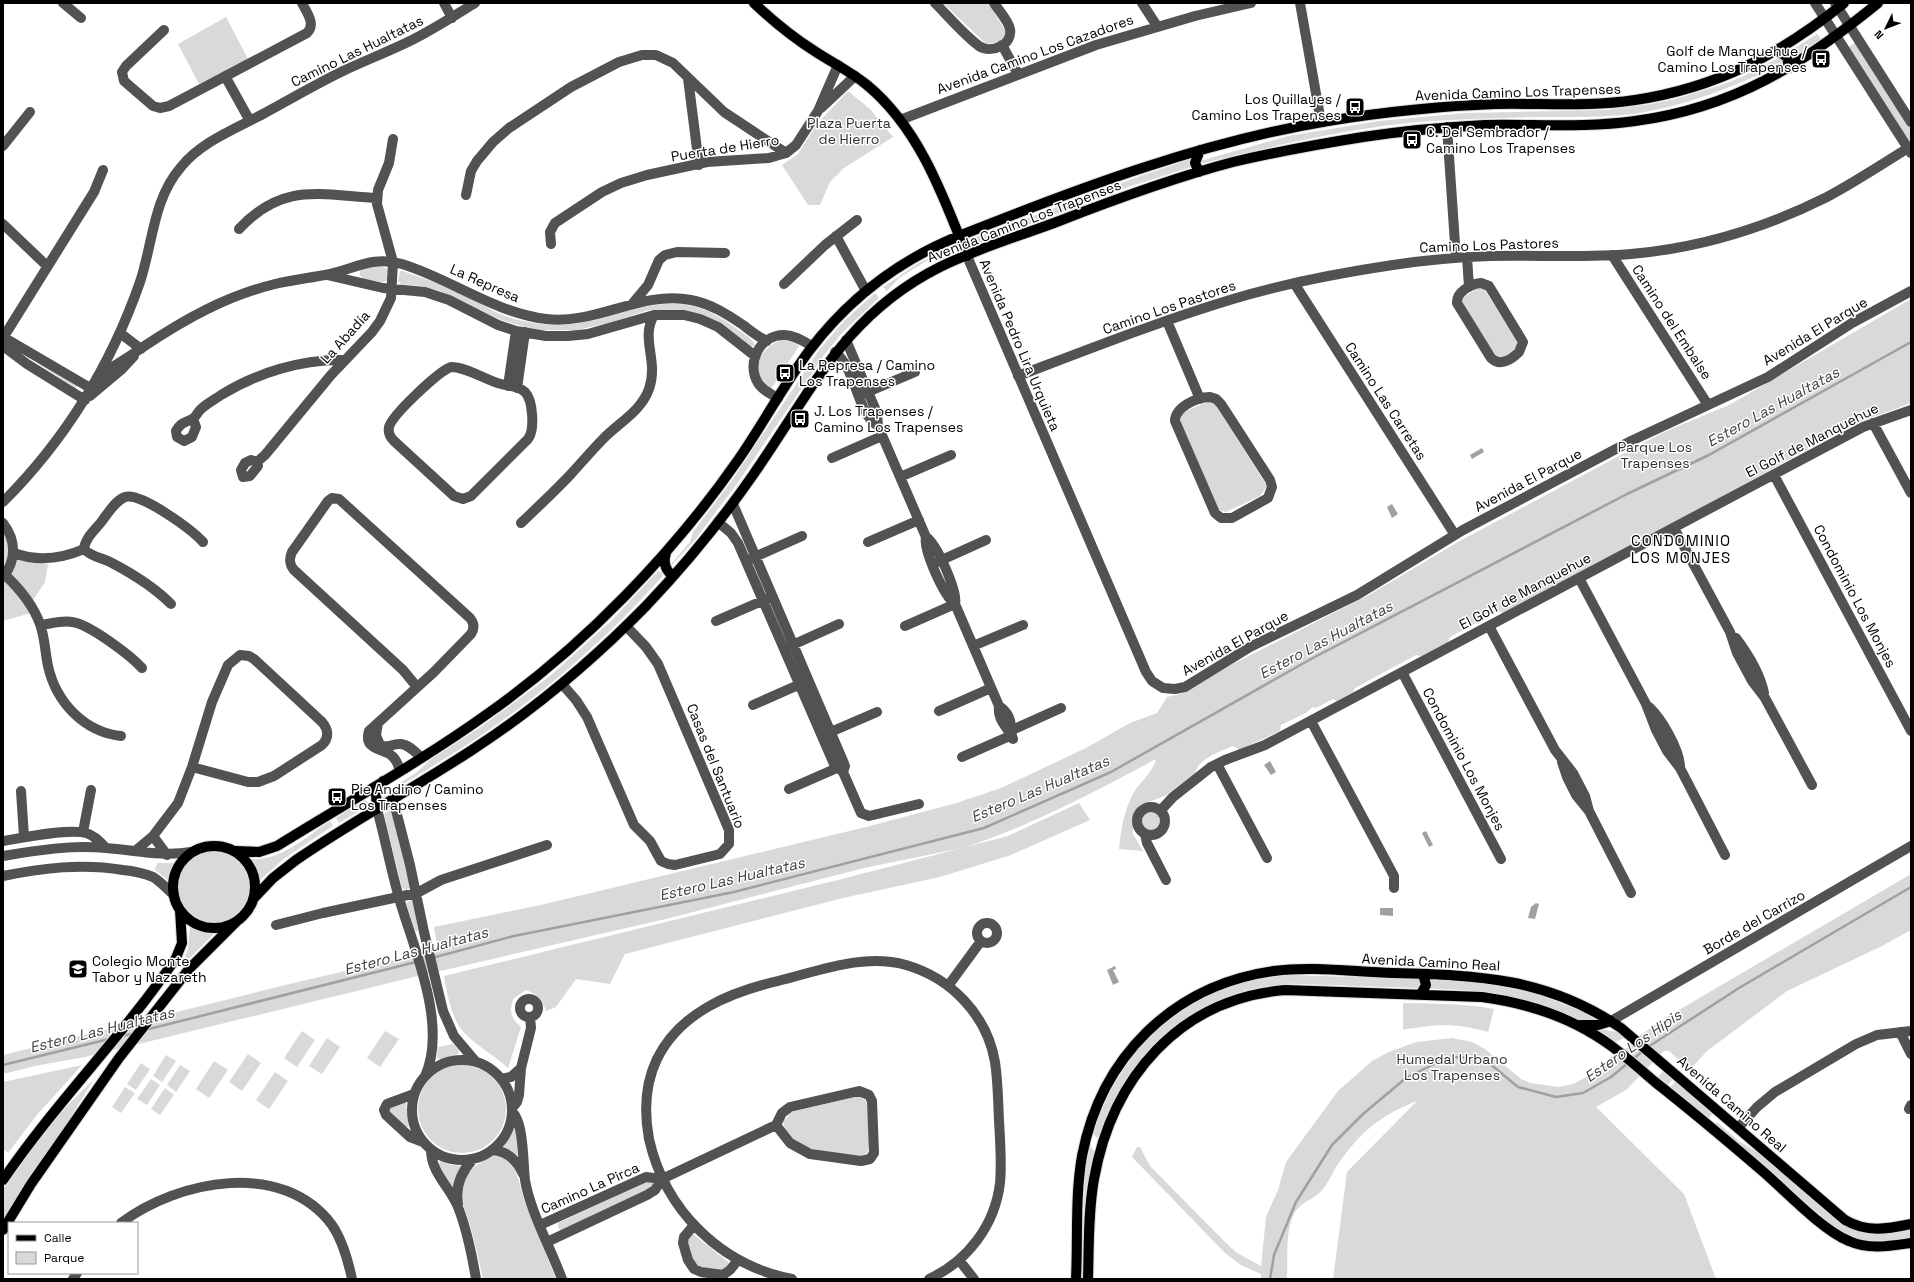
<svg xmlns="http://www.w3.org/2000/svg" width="1914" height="1282" font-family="'Space Grotesk',sans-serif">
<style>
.green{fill:#d9d9d9}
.water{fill:#a0a0a0}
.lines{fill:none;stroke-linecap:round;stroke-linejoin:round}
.stream{stroke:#a0a0a0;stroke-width:2.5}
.major-casing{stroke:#dbdbdb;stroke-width:12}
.minor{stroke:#525252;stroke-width:10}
.major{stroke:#000;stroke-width:10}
.labels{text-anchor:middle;stroke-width:3;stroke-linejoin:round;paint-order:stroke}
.street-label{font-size:14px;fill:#000;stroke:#fff}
.poi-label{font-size:14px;fill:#000;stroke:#fff;text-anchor:start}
.park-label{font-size:14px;fill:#303030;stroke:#fff}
.water-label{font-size:15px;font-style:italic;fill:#414141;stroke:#fff}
.neighbourhood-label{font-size:15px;letter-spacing:1px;fill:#000;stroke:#fff}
</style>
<rect width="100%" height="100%" fill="#fff"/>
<path class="green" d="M943,3h45l17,27 1,4c-4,7 -14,12 -22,8z
M226,17l22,42 -49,25 -21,-40z
M1817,34l4,5 -29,20 -4,-7z
M1855,43l56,87v14l-63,-97z
M1780,57l4,5 -2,2c-48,23 -96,42 -149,50 -32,4 -66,3 -99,3 -38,1 -77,2 -115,5 -74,7 -147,24 -219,42v-3l88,-25 91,-15 86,-8 141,-3 45,-6 24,-5 46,-14 21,-8z
M848,91l22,18 23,28 -49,31 -14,14 -10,23h-12l-26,-40 16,-11 19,-30z
M1191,159v8l-72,23 -143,54 -2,-6 169,-63z
M949,248l1,2 -22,10 -29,18 -12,13 -4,-4 34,-23z
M381,266l6,3v11l-3,2 -20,-2 -4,-5v-5l4,-3z
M400,271h3c15,6 31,10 46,17 21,8 40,23 62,30 9,3 20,4 30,6 74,9 120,-51 192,2 6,5 19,11 22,19l-4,2 -69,-36 -33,-1 -40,13 -33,7h-42l-33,-10 -61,-29 -18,-5 -21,-2 -3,-3z
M1479,288l5,1 33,53 -1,6 -13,11 -7,-3 -35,-54 1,-4z
M875,293l4,5 -37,35 -18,22 -85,126 -44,59 -24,26v-2l19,-22 3,-10 40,-53 86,-129 25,-29z
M1911,299v104l-59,22 -257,141 -92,47 -5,-2 -48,26 -2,5 -27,14 -5,-1 -61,33 -2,4 -16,9 -4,-2 -17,9 -3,-1 -7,6 -25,12 -1,6 -41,19 -6,-4c-12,5 -35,13 -38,27l-30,23 -25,9 -6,8 -1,21 10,17 -24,-2c2,-20 5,-39 15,-57 7,-11 19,-20 22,-33 -61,33 -124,66 -190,88l42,-11 71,-33 11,17 -79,35 -71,22 -97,21 -218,56 -15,30 -34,-5 -20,28 -10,4c-4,-13 -8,-16 -20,-21l-13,9c-4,13 -2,19 8,28l-13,41c-13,-13 -39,-26 -49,-42 -9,-14 -12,-34 -15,-50l390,-95 128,-33 -98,20 -194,50 -256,59 -329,80 -50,9 -32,8v-19l303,-75 132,-30 -4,-23 111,-23 321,-77 87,-23 48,-16 85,-40 44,-25 27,-10 10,-16 17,-4 39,-24 146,-74 89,-53 204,-109 69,-29z
M781,340l12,2 6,4 -28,43c-23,-16 -13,-40 10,-49z
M37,363h1l39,23 -1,2z
M1210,401l6,5 51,80 -7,10 -34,16 -7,-2 -39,-90 3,-8z
M3,533l18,27 27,4 -3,18 -17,26 3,5 -28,8z
M658,571l5,2 -1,4c-48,53 -100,101 -159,143 -38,28 -80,51 -120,77l7,-8 26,-16 14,-13 52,-34 68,-50 61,-55z
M364,800l7,4 -32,19 -3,-5z
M1140 821a11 11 0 1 1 22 0a11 11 0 1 1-22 0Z
M389,810l2,2 19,74 -1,3 -4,1 -3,-2 -18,-74z
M330,821l3,5 -48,32 -25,22 -1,-7 -7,-14c29,2 55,-23 78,-38z
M177 886a37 37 0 1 1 74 0a37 37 0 1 1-74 0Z
M157,863h17l-6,17 -13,-10z
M1911,874v56l-29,16 -95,45 -80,60 -17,19 -21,-19h-5l-38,39 -30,17 88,87 32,85h-383l14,-107 70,-71c-36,14 -57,31 -79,63 -5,8 -9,18 -16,26 -8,10 -23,12 -29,26 -8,19 -5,43 -6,63h-26v-5l-20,-9 -16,-12 -93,-96 5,-10h3l10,19 76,77 11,10 24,13 5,-49 12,-27 8,-28 52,-71 34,-30 17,-9 27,-10 36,-4 20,4 13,7 36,30 9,4 29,4 14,-3 19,-10 18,-17 15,-8 17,-15 25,-17z
M411,900l3,1 4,30h-3l-9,-28z
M190,926l8,5 17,2 -35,35 8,-19z
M1291,975l127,4 3,2v5l-3,2c-30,-1 -61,-2 -91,-3 -13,0 -27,-2 -39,-1 -97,8 -155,65 -189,152l-2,2 -4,-4c30,-94 99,-152 198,-159z
M1430,980c48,1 92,6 136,25 10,4 22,8 31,15 -16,6 -35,-8 -49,-13 -38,-14 -78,-18 -118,-18l2,-5z
M1403,1003c30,1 61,0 91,6l-6,23c-33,-9 -52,-8 -85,-2z
M1599,1029l18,3 7,6 -9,4 -17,-12z
M302,1031l13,9 -18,27 -13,-9z
M385,1031l14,8 -19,28 -13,-9z
M327,1038l13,9 -18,27 -13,-8z
M453,1044l6,6 -1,4 -18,5 -3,-1 1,-11z
M248,1054l13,9 -19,28 -13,-9z
M166,1055l10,6 -14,21 -9,-6z
M214,1061l14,9 -19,28 -13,-9z
M141,1063l9,6 -14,21 -9,-6z
M82,1065l-46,51 -28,37 -5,-4v-67z
M180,1065l10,6 -14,21 -9,-7z
M418 1109a44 44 0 1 1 88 0a44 44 0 1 1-88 0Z
M1664,1070l9,9 -5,6 -10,-8z
M275,1072l13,9 -19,28 -13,-9z
M94,1079l-35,57 -56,83v-30l45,-64z
M151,1079l9,6 -13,20 -10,-6z
M1676,1081l37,32 -4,5 -39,-31z
M125,1087l10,6 -14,20 -9,-6z
M165,1088l9,7 -14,20 -9,-6z
M859,1096l7,5c3,11 7,45 0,53l-6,2c-26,-3 -69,-2 -77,-34l9,-10z
M404,1102l2,1 3,23 -4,2 -16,-16v-4z
M516,1121l3,35 -3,1 -14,-8 10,-16z
M1717,1122l22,19 21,13 81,70c28,13 41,11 70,6v7c-29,5 -45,7 -72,-6l-124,-106z
M1090,1145l5,8 -8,36 -3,90h-3l4,-105z
M497,1155l12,4 5,6 11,37 31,77h-73c-4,-18 -8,-36 -13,-54 -2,-7 -5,-14 -7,-21 -7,-28 11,-40 34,-49z
M441,1161l10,4 12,1 -9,23 -3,1 -13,-26z
M649,1181l4,2 -2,6 -90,41 -3,-2v-5z
M693,1234l34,27 2,3 -7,7 -25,-5 -4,-5 -6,-21z"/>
<path class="water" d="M1482,448l2,4 -12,7 -2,-4z
M1392,504l6,10 -6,4 -5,-11z
M1270,761l6,11 -5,3 -7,-10z
M1426,831l7,14 -4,2 -7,-14z
M1536,903l3,1 -4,15 -7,-1 3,-11z
M1380,908h13v8l-13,-1z
M1115,966l1,3 -3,1 6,12 -6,3 -6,-15z"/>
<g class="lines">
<path class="stream" d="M432,958l82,-22 220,-44 250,-64 127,-56 200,-113 316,-165 82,-39 202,-113
M145,1030l271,-68
M122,1036l13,-3
M1648,1047l91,-59 172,-101
M1632,1060l12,-10
M3,1065l106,-26
M1270,1279l4,-24 22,-53 36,-57 31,-31 43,-36 42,-21 35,1 35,29 38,10 27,-4 28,-16 17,-14"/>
<g class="major-casing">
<path id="major" d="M754,3c19,18 40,35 62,49 17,11 35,20 51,33 52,43 76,110 100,171
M1778,51l9,6 2,11
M1199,172l-4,-9 5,-13
M666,553c-3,9 -1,17 7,23
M377,809l-1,-15 7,-13
M173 887a41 41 0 1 1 82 0a41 41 0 1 1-82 0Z
M235,851l24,1 18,-6c71,-44 145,-85 213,-134 48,-34 93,-73 135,-116 41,-42 79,-87 113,-136 25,-36 45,-74 71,-109 40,-53 93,-93 155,-117 118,-47 238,-92 364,-113 56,-9 111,-15 167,-17 47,-1 94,3 140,-4 81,-12 146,-46 209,-97
M254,898l19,-20 23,-18c57,-39 118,-72 176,-110 63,-41 121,-90 174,-144 39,-41 75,-85 107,-131 58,-83 91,-160 187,-208 36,-18 76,-30 114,-44 59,-23 118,-45 179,-61 43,-10 86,-18 130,-25 40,-6 81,-10 122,-12 50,-1 100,3 150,-4 99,-13 168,-57 243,-118
M1421,994l5,-9 -3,-11
M1580,1025h18l13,-4
M3,1180c53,-78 120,-144 173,-222l6,-15 -2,-33
M3,1230l28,-46 88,-126 70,-89 48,-48
M1076,1279c2,-41 -1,-83 6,-123 19,-99 91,-171 192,-185 39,-5 80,1 119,2 85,2 156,5 228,55l224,192c22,13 42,9 66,4
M1088,1279c1,-33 0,-67 6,-100 18,-101 85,-180 191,-189l197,7c37,5 73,15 106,34 24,13 46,33 67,51 38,30 75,61 112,93 21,19 57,56 82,66 20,9 41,5 62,2"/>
</g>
<path class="minor" d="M63,3l18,15
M444,3l8,15
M935,3c14,14 28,31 44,43 12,8 34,-1 31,-17 -2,-9 -11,-18 -16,-26
M1142,3l15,23
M1300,3l21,119
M1815,3l96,150
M1835,3l76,119
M164,30l-38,36 -4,6 2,9 29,25 7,2 9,-2 138,-73c9,-9 0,-20 -5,-30
M1002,45l16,29
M225,76l25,45
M688,78l11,87
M821,108l34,-32
M900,120l196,-75 99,-29 56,-13
M1447,127l9,131
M3,146l27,-34
M466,195l5,-24 6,-10 16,-19 16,-14 62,-41 48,-25 23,-7h14l17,8 51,49 62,41
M3,224l44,42
M239,229c44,-47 80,-34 138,-31
M836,236l30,55
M551,244l-1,-12 5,-9 47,-31 19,-9 26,-8 60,-13 62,-4 17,-5 10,-8 22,-34 20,-46
M1612,255l96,150
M967,256l179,416 6,9 11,7 12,1 10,-2 65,-40 107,-52 106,-65 168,-89 137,-64 84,-54 59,-32
M1467,257l2,30
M327,275l56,13 42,4 24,8 49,25 18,6 30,5h22l20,-2 66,-19h30l16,4 18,8 37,29
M1294,283l161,252
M1481,283l8,3 34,56 -4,10c-8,8 -19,15 -28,6l-34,-55c-1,-11 14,-19 24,-20z
M784,284l41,-39 32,-25
M633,303l15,-18 11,-25 6,-5 12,-3 48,1
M1167,321l33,78
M120,333l21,16
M3,338l91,-146 9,-22
M3,340l7,1 82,48
M846,340l31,73 1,13 48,111c11,7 32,55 29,67
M3,346l24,18 58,36
M835,352c21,16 22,62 43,74
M451,367c16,0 34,13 50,17 8,2 18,2 24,8 8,8 10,38 3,47l-57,57 -8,3 -9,-3 -60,-55c-4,-4 -6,-9 -5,-14 3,-12 50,-56 62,-60z
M101,375c14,-10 28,-18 42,-28 42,-28 83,-51 132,-63 17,-4 34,-6 50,-9 29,-5 46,-20 77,-11 49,15 93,49 144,55 51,6 95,-29 145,-19 20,4 36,14 52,25 8,6 15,12 24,16
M1018,376c71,-27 142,-55 215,-77 53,-16 106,-26 160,-34 33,-5 65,-8 98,-9 47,-1 94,2 140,-2 68,-6 136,-27 196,-57 28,-15 54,-32 81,-49
M508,386l8,-55
M517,388l8,-56
M863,394l52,-22
M90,396l31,-26 13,-14
M1210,397l6,2 5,5 49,76 2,7 -4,11 -36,20h-11l-6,-5 -40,-92c0,-14 22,-24 35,-24z
M778,398c-7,-4 -15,-7 -20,-15 -12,-19 1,-48 26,-48 10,0 19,6 28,11
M193,419l3,8 -4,10 -8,4 -7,-4 -1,-6c5,-9 9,-8 16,-12 3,-1 6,-7 8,-9 6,-6 14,-10 21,-15 36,-22 80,-36 123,-35
M1873,423l38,70
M832,458l50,-22
M251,460l6,2 1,4 -8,10 -7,1 -2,-7 4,-7z
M257,462l8,-7 66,-80 41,-43 8,-11 11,-23 2,-36 -16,-58 1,-14 11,-27 4,-24
M1774,475l137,256
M900,477l51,-22
M3,502c62,-62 108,-137 137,-220 13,-39 13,-83 41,-115 20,-25 54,-38 82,-53 26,-14 53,-30 80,-43 23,-11 47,-20 69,-31 22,-11 42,-24 63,-37
M733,504l110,257 2,5 -2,6
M718,522l13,11 7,10 96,221 9,8 18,41 8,3 50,-12
M3,523c13,17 14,37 0,54
M521,523c17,-16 34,-32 50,-49 11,-12 22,-25 33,-36 16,-16 37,-27 45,-49 10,-29 -9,-50 5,-74
M1674,528l56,104 7,21 15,28 13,17 47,87
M926,537c-3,13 18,59 29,67l44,102c-2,15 9,21 14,33
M868,542l51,-22
M84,549c1,-11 11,-19 18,-28 6,-8 13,-20 23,-24 16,-5 67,33 78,45
M84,549c7,8 19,9 28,14 21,11 42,24 59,41
M14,553c24,9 47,6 70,-4
M750,559l52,-23
M935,563l51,-23
M5,575c15,14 28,30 35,49 5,14 5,28 8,42 8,36 36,66 73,70
M1579,578l67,126 10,26 11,21 13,17 45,87
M716,621l53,-23
M41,625c9,-1 21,-5 31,-3 17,2 58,33 70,46
M905,626l50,-22
M1489,626l66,124 18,23 12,23 4,15
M1736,638c12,16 24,35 28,55
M973,646l50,-21
M788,647l51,-23
M1402,672l99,187
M562,684l14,16 11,17 47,108 16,16 11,20 7,3 7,1 45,-11 9,-10v-14l-71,-166 -12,-17 -20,-21
M753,705l52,-23
M999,706c8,5 14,15 11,25
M1649,707c13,12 30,42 31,59
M939,711l52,-23
M1311,721l83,155v12
M378,723l-2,12 4,10c7,4 11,-1 19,-1 8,-1 16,8 22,13
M1010,731l51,-23
M826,734l51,-22
M962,757l50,-22
M1562,762l5,15 9,18 13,16 42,82
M1217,764l50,94
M400,770c-2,-5 -3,-10 -8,-14 -8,-8 -29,-5 -23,-25l65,-59 37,-38c4,-6 3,-11 -1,-16l-131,-119 -7,-1 -4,3 -36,51c-3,7 -3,12 2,18l109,100 14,17
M789,789l48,-21
M21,791l3,46
M393,799l17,66 14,67 19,79 11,25 22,26
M1137 821a14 14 0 1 1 28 0a14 14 0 1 1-28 0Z
M377,809c9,33 15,67 25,99 15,48 45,120 23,168
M1161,810l12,-13 38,-30 14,-7 40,-15 598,-318 48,-17
M83,832l8,-42
M1145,834l2,9 19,37
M153,836l14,19
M3,841c18,-3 66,-13 83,-8 8,2 14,9 20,15
M135,851l18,-15 25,-33 14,-36 20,-65 16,-37 12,-10 9,1 5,3 68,63c7,8 7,16 0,23l-48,31 -16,6h-10l-56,-15
M3,856c35,-6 68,-11 103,-8 29,2 56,9 85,4
M3,876c40,-8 79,-13 120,-6 10,1 20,3 30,7 8,5 14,12 21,18
M977 933a10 10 0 1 1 20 0a10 10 0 1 1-20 0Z
M276,925l47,-12 94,-20 24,-13 106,-35
M948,986l33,-45
M520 1008a9 9 0 1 1 18 0a9 9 0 1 1-18 0Z
M1611,1021l300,-175
M1900,1032l11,22
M412 1110a50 50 0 1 1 100 0a50 50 0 1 1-100 0Z
M501,1079l10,-2 10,-9
M414,1094l-27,10 -3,6 2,5 24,22 13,5
M512,1108l5,-6 2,-7 2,-27 10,-40 -1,-11
M1909,1109l2,-4
M512,1112c12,9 11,53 13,68 5,31 26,69 37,99
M1738,1128l19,-21 18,-15 81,-48 21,-9 34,-4
M431,1150c0,23 19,37 27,57 9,23 14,48 18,72
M492,1150c16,1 25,10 31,24
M662,1179l114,-54 6,-12 8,-6 69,-16 10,4 3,6 2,52 -4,6 -9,2 -51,-7 -20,-11 -14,-18
M458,1204c-3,-17 3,-32 15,-45
M121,1223c57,-43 162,-64 211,2 11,16 16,35 20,54
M540,1225l106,-48 16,2
M694,1225l-10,12 -1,6 5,17 6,9 7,3 22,3 7,-5 8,-10
M547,1242l100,-47 8,-5 7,-11
M959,1260l15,19
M73,1279l4,-6
M792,1279c-72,-14 -127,-69 -143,-140 -5,-27 -4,-55 8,-80 23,-47 74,-67 121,-78 41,-10 85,-28 128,-16 45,13 81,50 89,97 3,19 3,39 4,58 1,21 3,42 1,63 -5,42 -32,78 -71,96"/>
<use href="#major" class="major"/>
</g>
<defs>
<g id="bus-square" transform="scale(1)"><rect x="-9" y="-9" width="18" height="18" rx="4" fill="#000" stroke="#fff"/><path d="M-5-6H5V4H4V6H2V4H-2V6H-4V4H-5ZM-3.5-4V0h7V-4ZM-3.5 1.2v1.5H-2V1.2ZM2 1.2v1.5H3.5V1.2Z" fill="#fff"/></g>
<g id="school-square" transform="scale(1)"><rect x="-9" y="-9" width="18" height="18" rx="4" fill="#000" stroke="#fff"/><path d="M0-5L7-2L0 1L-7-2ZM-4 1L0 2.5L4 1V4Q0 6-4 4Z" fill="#fff"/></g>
</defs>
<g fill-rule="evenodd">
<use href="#bus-square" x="1821" y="59"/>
<use href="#bus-square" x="1355" y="107"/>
<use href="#bus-square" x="1412" y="140"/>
<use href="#bus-square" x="785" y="373"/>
<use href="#bus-square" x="800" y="419"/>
<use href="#bus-square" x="337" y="797"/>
<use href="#school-square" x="78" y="969"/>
</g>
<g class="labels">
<g class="street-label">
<text transform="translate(357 51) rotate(-26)" y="5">Camino Las Hualtatas</text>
<text transform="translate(1035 54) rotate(-20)" y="5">Avenida Camino Los Cazadores</text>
<text transform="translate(1518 92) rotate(-2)" y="5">Avenida Camino Los Trapenses</text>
<text transform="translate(725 148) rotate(-9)" y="5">Puerta de Hierro</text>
<text transform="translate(1024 221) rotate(-21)" y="5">Avenida Camino Los Trapenses</text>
<text transform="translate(1489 245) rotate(-2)" y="5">Camino Los Pastores</text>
<text transform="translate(485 283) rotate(24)" y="5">La Represa</text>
<text transform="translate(1169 307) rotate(-19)" y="5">Camino Los Pastores</text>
<text transform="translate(1672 322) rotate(57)" y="5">Camino del Embalse</text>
<text transform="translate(1815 331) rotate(-31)" y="5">Avenida El Parque</text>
<text transform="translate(345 337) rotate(-48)" y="5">La Abadía</text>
<text transform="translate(1020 345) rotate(67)" y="5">Avenida Pedro Lira Urquieta</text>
<text transform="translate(1386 401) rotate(57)" y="5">Camino Las Carretas</text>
<text transform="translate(1812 440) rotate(-27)" y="5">El Golf de Manquehue</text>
<text transform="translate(1528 480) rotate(-28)" y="5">Avenida El Parque</text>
<text transform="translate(1525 591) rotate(-28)" y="5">El Golf de Manquehue</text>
<text transform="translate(1855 596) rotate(62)" y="5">Condominio Los Monjes</text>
<text transform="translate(1235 643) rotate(-29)" y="5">Avenida El Parque</text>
<text transform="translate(1464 759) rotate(62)" y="5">Condominio Los Monjes</text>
<text transform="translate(716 766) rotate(68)" y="5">Casas del Santuario</text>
<text transform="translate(1754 922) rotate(-30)" y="5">Borde del Carrizo</text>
<text transform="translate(1431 962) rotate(3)" y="5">Avenida Camino Real</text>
<text transform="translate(1732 1104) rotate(41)" y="5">Avenida Camino Real</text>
<text transform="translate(590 1188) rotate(-24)" y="5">Camino La Pirca</text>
</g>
<g class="poi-label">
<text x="1807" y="56" text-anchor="end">Golf de Manquehue /<tspan x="1807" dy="16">Camino Los Trapenses</tspan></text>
<text x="1341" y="104" text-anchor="end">Los Quillayes /<tspan x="1341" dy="16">Camino Los Trapenses</tspan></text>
<text x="1426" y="137">C. Del Sembrador /<tspan x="1426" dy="16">Camino Los Trapenses</tspan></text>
<text x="799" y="370">La Represa / Camino<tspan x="799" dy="16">Los Trapenses</tspan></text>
<text x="814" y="416">J. Los Trapenses /<tspan x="814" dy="16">Camino Los Trapenses</tspan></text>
<text x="351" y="794">Pie Andino / Camino<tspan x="351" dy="16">Los Trapenses</tspan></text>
<text x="92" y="966">Colegio Monte<tspan x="92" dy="16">Tabor y Nazareth</tspan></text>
</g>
<g class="park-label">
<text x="849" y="128">Plaza Puerta<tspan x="849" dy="16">de Hierro</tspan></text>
<text x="1655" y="452">Parque Los<tspan x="1655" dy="16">Trapenses</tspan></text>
<text x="1452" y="1064">Humedal Urbano<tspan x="1452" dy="16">Los Trapenses</tspan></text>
</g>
<g class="water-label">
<text transform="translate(1773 407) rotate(-29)" y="5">Estero Las Hualtatas</text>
<text transform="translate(1326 640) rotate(-28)" y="5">Estero Las Hualtatas</text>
<text transform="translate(1040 789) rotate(-23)" y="5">Estero Las Hualtatas</text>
<text transform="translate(732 879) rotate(-13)" y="5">Estero Las Hualtatas</text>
<text transform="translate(416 951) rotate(-15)" y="5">Estero Las Hualtatas</text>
<text transform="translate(102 1030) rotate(-14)" y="5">Estero Las Hualtatas</text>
<text transform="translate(1633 1046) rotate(-35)" y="5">Estero Los Hipis</text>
</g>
<g class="neighbourhood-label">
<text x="1681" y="546">CONDOMINIO<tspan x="1681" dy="17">LOS MONJES</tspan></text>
</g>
</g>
<rect width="1914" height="1282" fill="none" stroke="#000000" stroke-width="8"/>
<rect x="8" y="1222" width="130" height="52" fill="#ffffff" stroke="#999999"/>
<rect x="16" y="1235" width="20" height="6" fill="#000000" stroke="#999999"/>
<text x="44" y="1242" font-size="12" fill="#000000">Calle</text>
<rect x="16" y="1252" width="20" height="12" fill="#d9d9d9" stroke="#999999"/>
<text x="44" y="1262" font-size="12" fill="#000000">Parque</text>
<g transform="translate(1886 28) rotate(227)" stroke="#ffffff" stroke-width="3" paint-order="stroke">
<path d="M0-3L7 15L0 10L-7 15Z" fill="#000000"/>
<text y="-6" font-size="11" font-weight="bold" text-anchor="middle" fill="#000000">N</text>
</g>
</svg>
